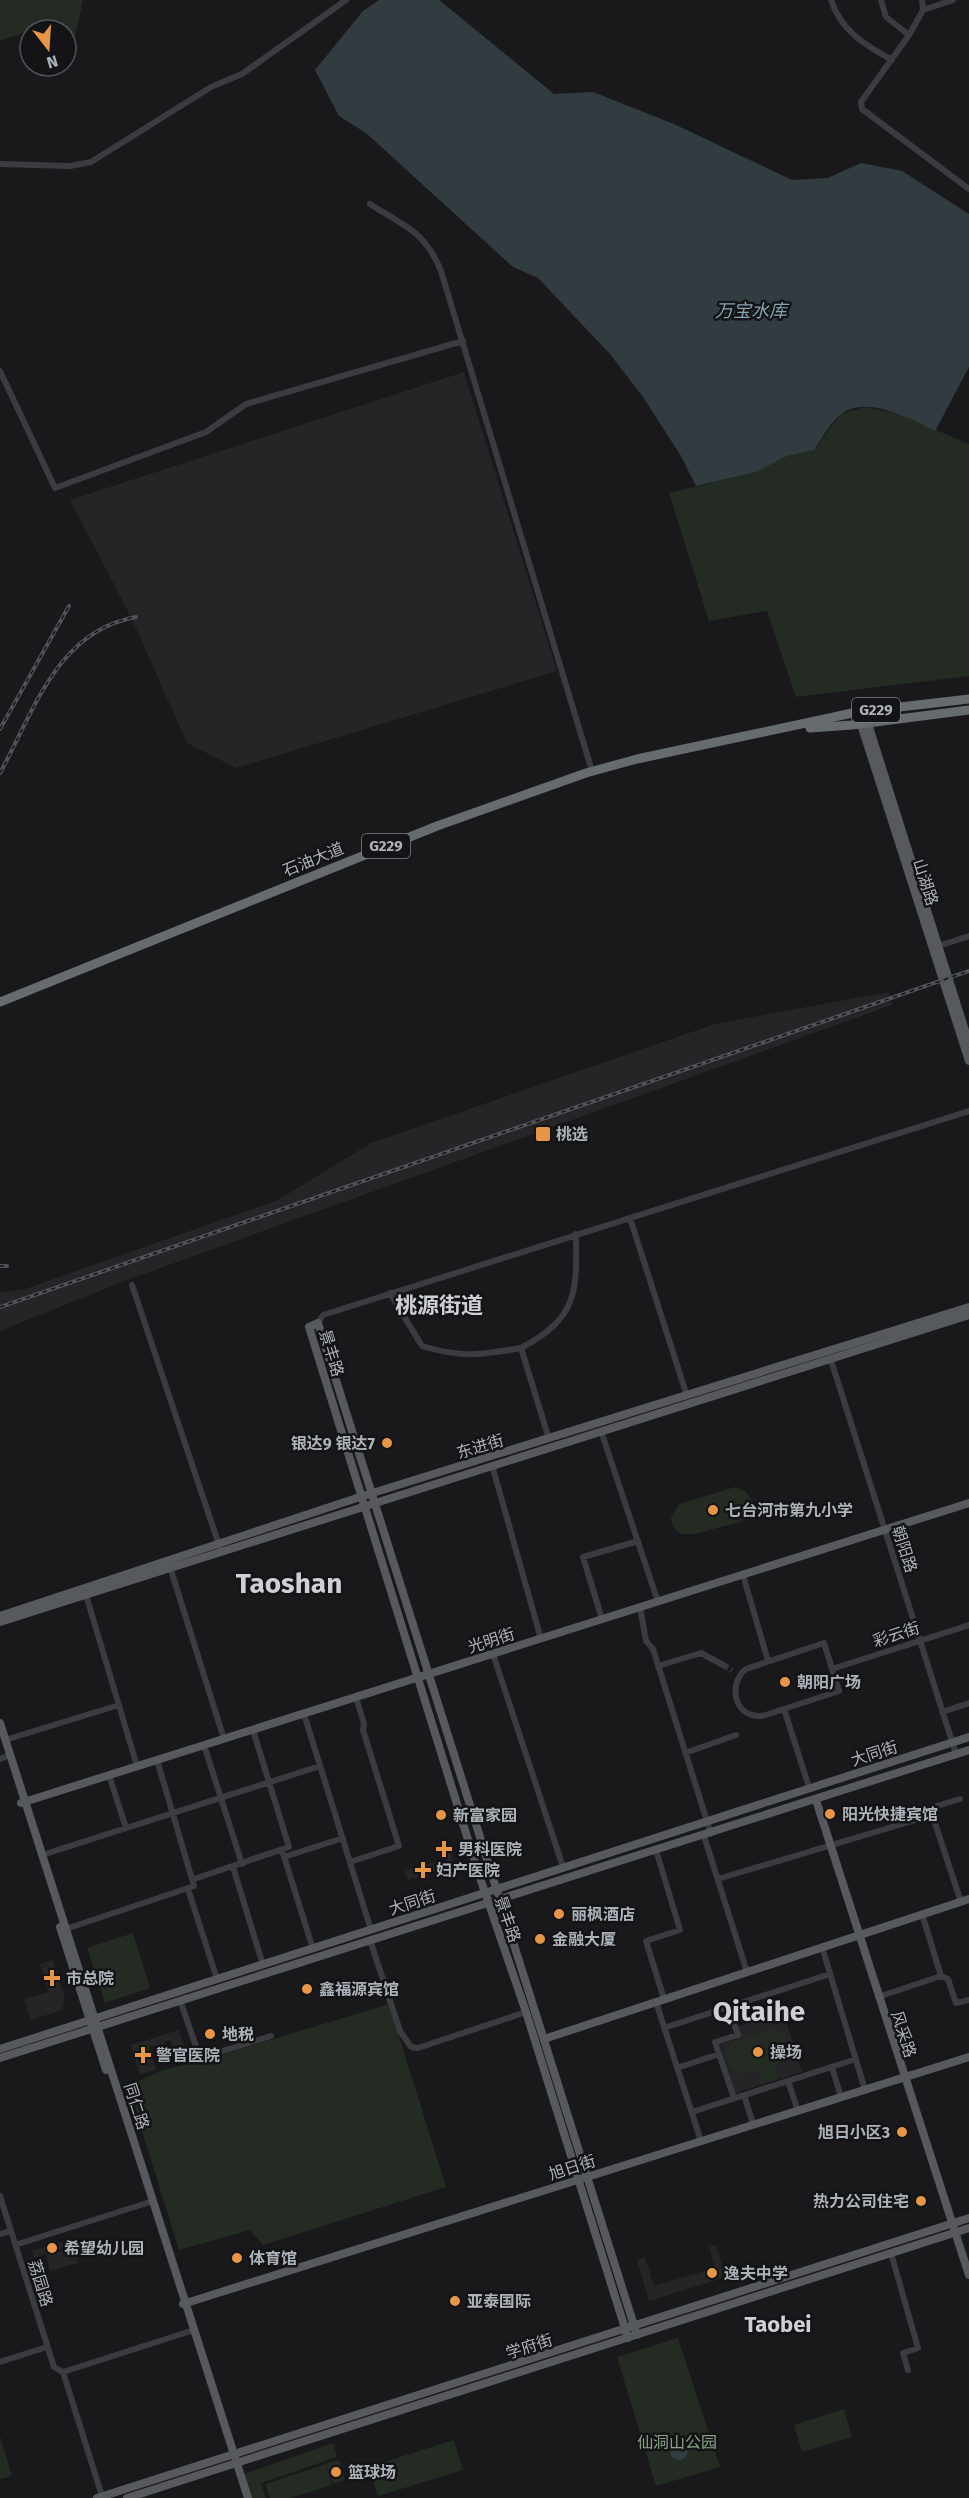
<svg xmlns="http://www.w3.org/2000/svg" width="969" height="2498" font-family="'Fira Sans','Noto Sans SC',sans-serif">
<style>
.built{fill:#252528}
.green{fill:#232b23}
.water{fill:#323c40}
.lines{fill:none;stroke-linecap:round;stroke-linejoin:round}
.minor-tunnel{stroke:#36383b;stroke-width:6;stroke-dasharray:6 3;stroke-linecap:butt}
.minor{stroke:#3a3c40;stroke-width:6}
.major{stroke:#56595e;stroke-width:8}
.highway{stroke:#666b70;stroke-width:9}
.rail-casing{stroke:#4f5256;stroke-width:4}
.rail{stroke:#141416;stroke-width:1.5;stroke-dasharray:4.5;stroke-linecap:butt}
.poi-dot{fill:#e69646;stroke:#141416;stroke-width:2}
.labels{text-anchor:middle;stroke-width:5;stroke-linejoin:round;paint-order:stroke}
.shield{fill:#141416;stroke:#7e8389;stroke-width:1.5}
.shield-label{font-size:15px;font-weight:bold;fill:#acb2ba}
.street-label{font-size:16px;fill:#acb2ba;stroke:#141416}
.poi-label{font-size:16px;font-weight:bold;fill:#acb2ba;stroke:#141416;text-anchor:start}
.park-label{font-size:16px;fill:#88a385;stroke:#141416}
.water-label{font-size:18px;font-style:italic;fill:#86a4b2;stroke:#141416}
.district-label{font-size:22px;font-weight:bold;fill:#cdd1d6;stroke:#141416}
.town-label{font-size:28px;font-weight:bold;fill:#cdd1d6;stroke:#141416}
</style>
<rect width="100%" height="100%" fill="#19191b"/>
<path class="built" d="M464,372l93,299 -321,97 -49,-25 -56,-126 -61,-117z
M889,992l3,13 -765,275 -127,51v-38l25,-4 253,-89 93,-57 344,-119z
M447,1841l8,24 -3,1h-3l-6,-12 -4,1 -3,-10z
M438,1861l3,9 -33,10 -3,-9z
M53,1960l12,39 -3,11 -31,10 -7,-21 25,-7 -9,-28z
M783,2012l19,60 -67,21 -15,-49 20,-6 -3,-11z
M179,2030l10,31 -11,3 -8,-24 -6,2 1,4 -9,3 -2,-4 -5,1 7,24 -16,5 -9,-30z
M70,2239l2,7 -38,12 -2,-7z
M716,2245l10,32 -77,24 -12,-41 8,-3 9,29 61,-18 -6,-21z
M74,2247l5,16 -29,8 -4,-16z"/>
<path class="green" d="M0,0h83l-12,55 -5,-3v-22h-36l-30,11z
M864,407l32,6 73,31v232l-173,21 -29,-86 -58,10 -40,-128 87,-21 31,-16 27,-6 27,-36z
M735,1487c15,3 24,20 11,31 -6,6 -18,7 -26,9 -17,5 -48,18 -49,-10l8,-13z
M133,1933l17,55 -45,15 -18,-55z
M389,2004l57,183 -183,58 -13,-15 -71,20 -51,-164 35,-16 45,-11z
M772,2029c15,3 21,15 15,30l-13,7 4,13 -16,5 -4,-13 -19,3 -10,-6 -3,-17 7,-9z
M678,2338l42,129 -64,19 -39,-129z
M844,2409l8,28 -50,15 -8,-27z
M0,2436l12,40 -12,3z
M454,2440l9,30 -85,26 -10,-29z
M333,2443l4,14 -76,26 5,15h-15l-7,-24z
M339,2460l6,20 -12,4 -7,-21z
M326,2464l6,21 -41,13h-21l-5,-14z"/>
<path class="water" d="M379,0h60l115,94 39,-2 81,32 118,56 36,-2 33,-15 41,8 67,43v153l-34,64c-25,-12 -70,-38 -96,-15 -10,9 -17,22 -25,34l-27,6 -31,16 -60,14 -15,-30 -38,-59 -33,-43 -72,-76 -25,-11 -147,-134 -27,-17 -24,-46 48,-59z
M670 2451a9 9 0 1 1 18 0a9 9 0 1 1-18 0Z"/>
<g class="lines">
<path class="minor-tunnel" d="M723,1665l9,5"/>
<path class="minor" d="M831,0c10,31 34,45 61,60
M881,0l5,17 23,18 -48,67 1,7 107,80
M922,0l1,10
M909,35l14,-25 30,-10
M0,164l70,2 21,-4 120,-75 31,-13 104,-74
M370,204c35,23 54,26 71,67l151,500
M0,371l55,117 151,-56 40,-28 217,-63
M938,946l31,-10
M630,1218l57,178
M132,1285l89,266
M390,1293l32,53c39,12 60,9 99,2
M318,1323l5,-8 646,-204
M830,1357l126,397
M601,1431l57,171
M549,1439l-28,-91c56,-30 56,-54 55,-114
M492,1465l49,174
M170,1567l54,172
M743,1575l25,86
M86,1595l51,171
M640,1607l6,34 7,8 58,185
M602,1619l-19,-62 55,-16
M493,1654l70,213
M658,1666l43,-13 22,12
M832,1669l137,-44
M784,1709l55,-18 -15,-48 -78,26c-18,14 -13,48 15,47 7,-1 16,-5 23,-7l25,78
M942,1712l27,-9
M304,1714l67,216
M5,1740l114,-35
M204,1745l38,119
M685,1753l51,-18
M0,1759l10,-4
M109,1775l17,53
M960,1799l-30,9 31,94
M704,1836l43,136
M282,1850l31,99
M656,1850l24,80 -34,11 18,58
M42,1855l278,-89
M284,1857l59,-19
M350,1862l49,-16 -36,-116 1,-6 -8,-27
M233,1867l30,98
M194,1879l95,-32 -36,-117
M718,1879l214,-64
M188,1889l29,90
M66,1929l128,-43 -37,-126
M370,1940l30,91 11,16 7,1 108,-36
M822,1947l43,143
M941,1976l7,3 8,24 13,-3
M878,1997l63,-21 -19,-62
M180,2000l20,58 71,-22
M656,2002l45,139
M728,2007l10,28 -23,7 19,56
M664,2028l166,-54
M832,2067l9,30
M677,2068l42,-14
M788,2081l10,30
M744,2095l9,29
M692,2112l164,-53
M0,2196l54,171 9,5
M0,2234l11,-3
M15,2245l138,-44
M891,2253l27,95 -15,5 5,17
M0,2362l47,-15
M63,2372l131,-42
M63,2372l39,124"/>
<path class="major" d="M864,711l105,332
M857,712l112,349
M0,1616l363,-120 606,-189
M0,1622l969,-307
M0,1723l248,775
M816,1800l153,475
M21,1803l948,-300
M60,1927l46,143
M544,2039l425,-140
M0,2049l969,-312
M0,2058l969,-308
M183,2304l786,-247
M628,2338l-102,-326 -47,-137 -170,-548 9,-4 319,1012
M97,2498l872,-280
M127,2498l842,-270"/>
<path class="highway" d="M810,728l42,-3 117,-15
M0,1002l437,-176 149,-53 51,-14 220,-47 112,-13"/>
<g class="rail-casing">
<path id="rail" d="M0,729l69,-123
M0,773c34,-62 57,-142 136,-156
M0,1266h7
M0,1307l969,-336"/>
</g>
<use href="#rail" class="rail"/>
</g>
<g class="poi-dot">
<rect x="535" y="1126" width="16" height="16" rx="3"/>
<circle cx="387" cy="1443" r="6"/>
<circle cx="713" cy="1510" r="6"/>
<circle cx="785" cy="1682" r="6"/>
<circle cx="830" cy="1814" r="6"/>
<circle cx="441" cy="1815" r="6"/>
<path d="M441 1840h6v6h6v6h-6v6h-6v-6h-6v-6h6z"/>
<path d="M420 1861h6v6h6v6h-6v6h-6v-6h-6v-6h6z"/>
<circle cx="559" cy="1914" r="6"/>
<circle cx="540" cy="1939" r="6"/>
<path d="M49 1969h6v6h6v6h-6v6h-6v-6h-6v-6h6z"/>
<circle cx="307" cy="1989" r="6"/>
<circle cx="210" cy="2034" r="6"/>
<circle cx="758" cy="2052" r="6"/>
<path d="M140 2046h6v6h6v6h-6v6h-6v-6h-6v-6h6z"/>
<circle cx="902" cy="2132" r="6"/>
<circle cx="921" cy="2201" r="6"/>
<circle cx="52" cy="2248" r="6"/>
<circle cx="237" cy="2258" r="6"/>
<circle cx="712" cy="2273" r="6"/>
<circle cx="455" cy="2301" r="6"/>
<circle cx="336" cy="2472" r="6"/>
</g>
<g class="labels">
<g class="shield">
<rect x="852" y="698" width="48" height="24" rx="4.5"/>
<rect x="362" y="834" width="48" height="24" rx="4.5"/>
</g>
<g class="shield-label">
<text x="876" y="715">G229</text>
<text x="386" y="851">G229</text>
</g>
<g class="street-label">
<text transform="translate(313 859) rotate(-22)" y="6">石油大道</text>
<text transform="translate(926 882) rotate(72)" y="6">山湖路</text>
<text transform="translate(332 1353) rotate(73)" y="6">景丰路</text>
<text transform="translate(480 1446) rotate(-17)" y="6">东进街</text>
<text transform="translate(905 1549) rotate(72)" y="6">朝阳路</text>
<text transform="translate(896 1634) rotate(-18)" y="6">彩云街</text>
<text transform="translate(491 1640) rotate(-18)" y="6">光明街</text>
<text transform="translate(874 1753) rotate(-18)" y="6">大同街</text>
<text transform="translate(412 1902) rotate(-18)" y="6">大同街</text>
<text transform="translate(508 1919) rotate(71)" y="6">景丰路</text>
<text transform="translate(904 2034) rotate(72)" y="6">风采路</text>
<text transform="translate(137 2106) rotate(72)" y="6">同仁路</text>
<text transform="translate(572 2167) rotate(-18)" y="6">旭日街</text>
<text transform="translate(41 2283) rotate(73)" y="6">荔园路</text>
<text transform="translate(529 2346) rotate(-18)" y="6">学府街</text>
</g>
<g class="poi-label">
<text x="556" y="1140">桃选</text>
<text x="375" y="1449" text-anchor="end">银达9 银达7</text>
<text x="725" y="1516">七台河市第九小学</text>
<text x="797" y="1688">朝阳广场</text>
<text x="842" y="1820">阳光快捷宾馆</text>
<text x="453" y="1821">新富家园</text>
<text x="458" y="1855">男科医院</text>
<text x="436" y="1876">妇产医院</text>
<text x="571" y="1920">丽枫酒店</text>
<text x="552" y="1945">金融大厦</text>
<text x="66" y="1984">市总院</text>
<text x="319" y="1995">鑫福源宾馆</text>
<text x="222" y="2040">地税</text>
<text x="770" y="2058">操场</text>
<text x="156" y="2061">警官医院</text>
<text x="890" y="2138" text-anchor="end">旭日小区3</text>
<text x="909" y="2207" text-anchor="end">热力公司住宅</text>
<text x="64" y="2254">希望幼儿园</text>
<text x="249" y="2264">体育馆</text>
<text x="724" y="2279">逸夫中学</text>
<text x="467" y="2307">亚泰国际</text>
<text x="348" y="2478">篮球场</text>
</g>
<g class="park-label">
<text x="677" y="2448">仙洞山公园</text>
</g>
<g class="water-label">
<text x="751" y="317">万宝水库</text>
</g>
<g class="district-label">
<text x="439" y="1313">桃源街道</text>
<text x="778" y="2332">Taobei</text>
</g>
<g class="town-label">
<text x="289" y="1593">Taoshan</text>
<text x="759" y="2021">Qitaihe</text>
</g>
</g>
<g transform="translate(48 48) rotate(163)"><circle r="28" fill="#141416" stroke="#515358" stroke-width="1.5"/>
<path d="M0-4.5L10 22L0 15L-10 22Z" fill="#e69646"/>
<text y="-9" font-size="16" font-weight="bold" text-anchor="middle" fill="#acb2ba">N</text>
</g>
</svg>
